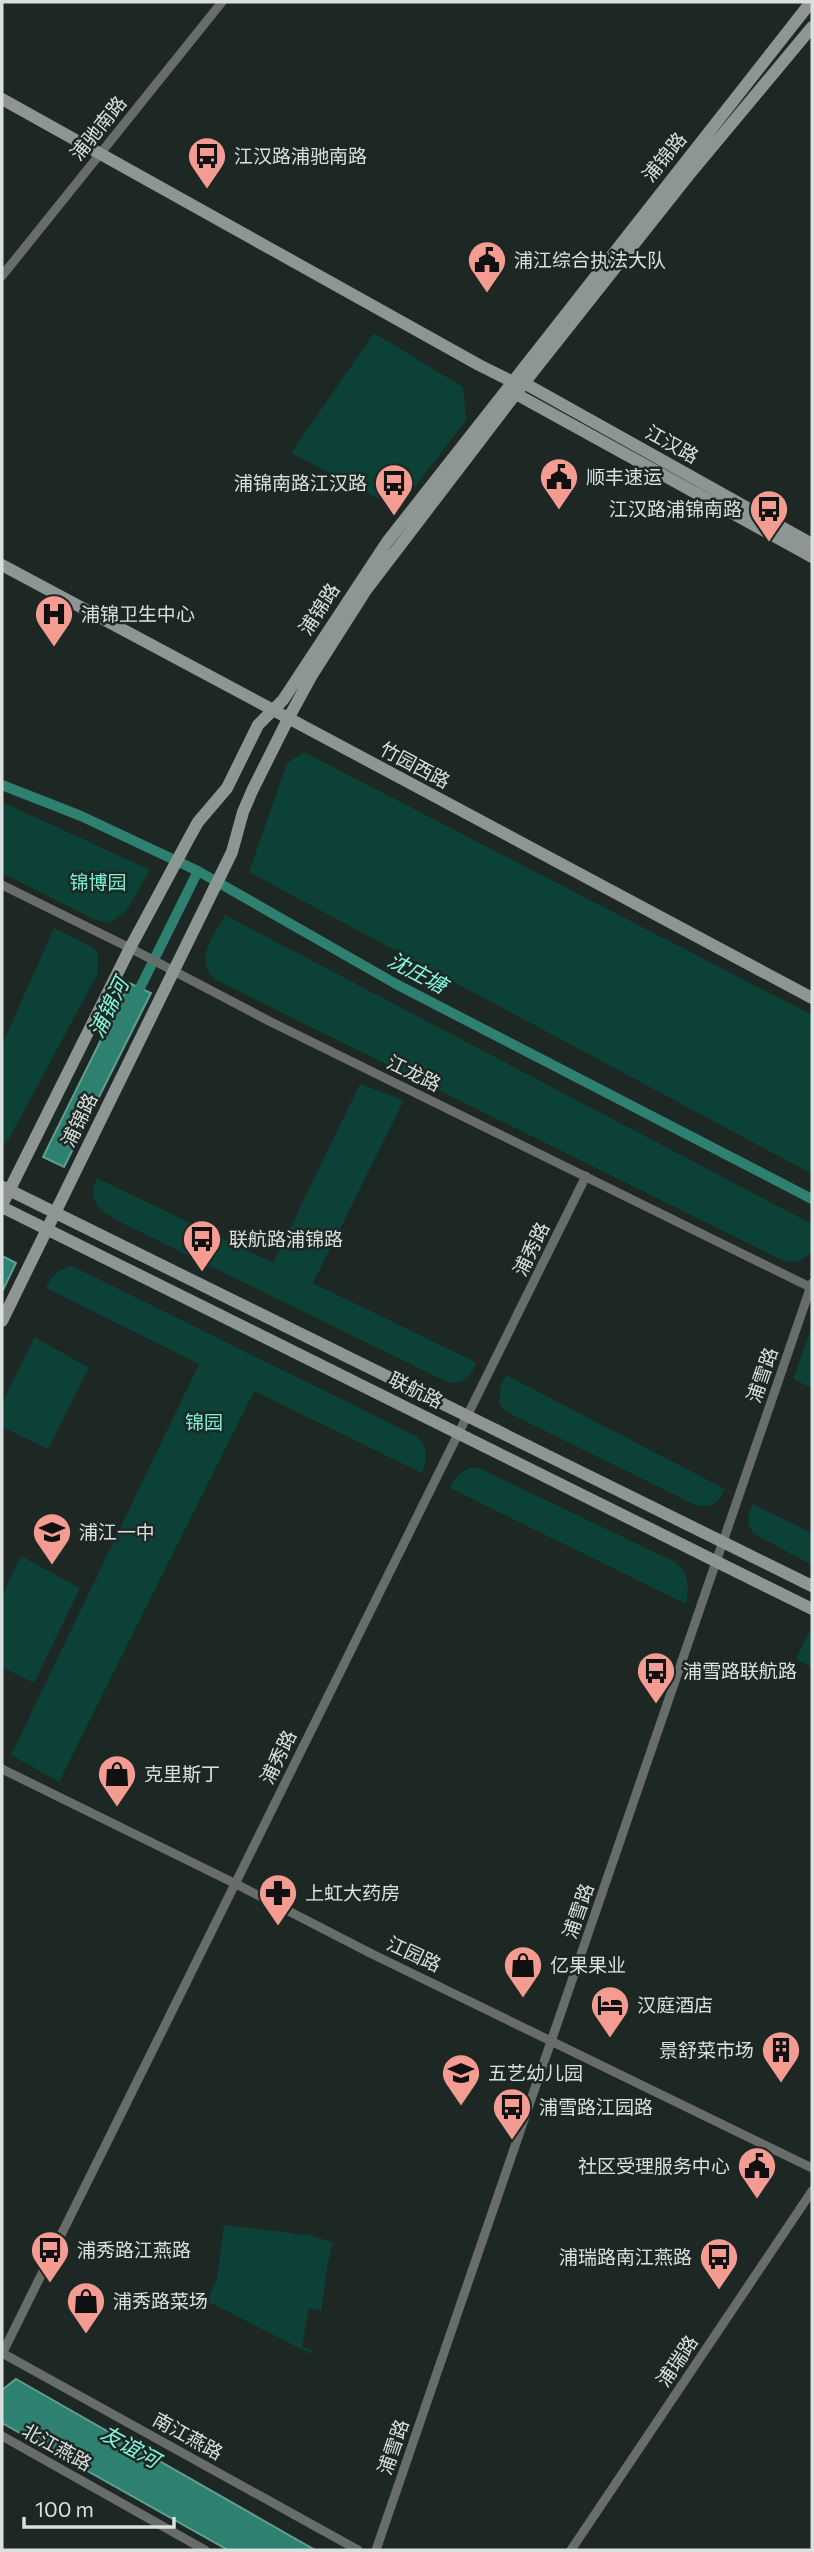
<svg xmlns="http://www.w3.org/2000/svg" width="814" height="2552" font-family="Commissioner,'Noto Sans SC',sans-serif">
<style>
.green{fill:#0c4137}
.water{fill:#2e8170;stroke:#619e91;stroke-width:2}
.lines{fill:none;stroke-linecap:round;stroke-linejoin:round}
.canal{stroke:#2e8170;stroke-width:10}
.street{stroke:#686d6b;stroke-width:9}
.secondary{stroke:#8e9693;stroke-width:12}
.labels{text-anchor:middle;stroke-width:5;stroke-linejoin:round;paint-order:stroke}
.street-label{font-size:19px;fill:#d9e0de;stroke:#1d2724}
.poi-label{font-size:19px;fill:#d9e0de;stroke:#1d2724;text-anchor:start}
.park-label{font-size:19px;fill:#7df2d7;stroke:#1d2724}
.water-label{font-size:21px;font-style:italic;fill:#84f9dd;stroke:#1d2724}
</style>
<rect width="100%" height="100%" fill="#1d2724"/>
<path class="green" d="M374,333l89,54 3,33 -68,89 -107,-56z
M304,752l508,263v159l-563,-302 38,-109z
M2,802l148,68 -23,40 -16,13 -18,-4 -91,-46z
M225,915l587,309v26c-9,12 -18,15 -32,9l-564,-279c-24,-18 -1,-46 9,-65z
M54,928l40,20 4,6v19l-88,164 -8,10v-102z
M360,1084l44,16 -91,183 164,80c-7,14 -13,22 -30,19l-323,-158c-21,-12 -39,-19 -27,-46l176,85z
M72,1266l344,170c13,10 11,23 6,37l-168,-82 -195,391 -48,-27 188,-391 -153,-76c5,-12 13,-19 26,-22z
M812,1326v62l-19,-9z
M35,1337l54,31 -41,81 -46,-22v-24z
M506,1375l219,114c-7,15 -15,21 -32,15l-188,-93 -6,-8 2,-19z
M470,1468h9l198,95c13,13 12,25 9,41l-236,-116c3,-10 11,-16 20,-20z
M753,1504l59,29v32l-58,-31c-9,-11 -6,-18 -1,-30z
M21,1556l59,32 -46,95 -32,-16v-71z
M809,1632l3,1v34l-16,-8z
M224,2225l84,10 25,7 -5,21 -7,48 -12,-3 -7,39 10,3 -1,4 -104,-53 10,-22z"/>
<path class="water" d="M129,983l22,10 -87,174 -21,-10z
M2,1256l14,7 -14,29z
M16,2379l299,171h-87l-226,-127v-33z"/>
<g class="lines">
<path class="canal" d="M2,785l79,31 117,55 198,113 416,215
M134,1000l64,-129"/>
<path class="street" d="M2,276l220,-274
M2,885l128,63 141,74 541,266
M2,1769l234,115 136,70 440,214
M2,2353l356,197
M2,2354l584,-1178
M2,2436l203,114
M376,2550l436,-1267
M571,2550l241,-359"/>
<path class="secondary" d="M2,99l477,266 34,17 11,1 288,161
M514,386l2,8 296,163
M2,565l810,433
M3,1187l809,399
M2,1205l128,-257 58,-108 10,-18 29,-34 31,-63 25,-25 104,-158 424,-540
M2,1207l810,402
M2,1321l230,-469 11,-40 9,-21 36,-72 24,-44 54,-85 158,-207 164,-207 124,-149"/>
</g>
<defs>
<g id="bus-pin" transform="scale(2.0125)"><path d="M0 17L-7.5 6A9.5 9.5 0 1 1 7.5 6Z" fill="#f59c92" stroke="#1d2724"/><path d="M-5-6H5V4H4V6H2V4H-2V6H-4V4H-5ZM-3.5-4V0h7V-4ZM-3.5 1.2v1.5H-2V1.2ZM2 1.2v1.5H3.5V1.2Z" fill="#111"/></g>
<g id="civic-pin" transform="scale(2.0125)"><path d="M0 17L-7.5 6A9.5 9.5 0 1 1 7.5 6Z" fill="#f59c92" stroke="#1d2724"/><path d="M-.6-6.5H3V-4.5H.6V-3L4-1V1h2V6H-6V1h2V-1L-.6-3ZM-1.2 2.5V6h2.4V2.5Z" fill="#111"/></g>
<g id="hospital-pin" transform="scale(2.0125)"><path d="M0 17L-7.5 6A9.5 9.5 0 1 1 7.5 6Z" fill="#f59c92" stroke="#1d2724"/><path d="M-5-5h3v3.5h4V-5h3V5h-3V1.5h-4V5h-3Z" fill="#111"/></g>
<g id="school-pin" transform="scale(2.0125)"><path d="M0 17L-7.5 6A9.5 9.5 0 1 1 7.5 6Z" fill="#f59c92" stroke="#1d2724"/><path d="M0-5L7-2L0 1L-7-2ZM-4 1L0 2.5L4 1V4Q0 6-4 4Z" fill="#111"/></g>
<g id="shop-pin" transform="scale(2.0125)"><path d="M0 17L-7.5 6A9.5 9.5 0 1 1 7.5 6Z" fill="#f59c92" stroke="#1d2724"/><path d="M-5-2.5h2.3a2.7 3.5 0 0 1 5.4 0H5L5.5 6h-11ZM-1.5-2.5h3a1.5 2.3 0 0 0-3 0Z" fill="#111"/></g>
<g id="pharmacy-pin" transform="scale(2.0125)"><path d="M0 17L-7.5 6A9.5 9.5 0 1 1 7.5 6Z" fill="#f59c92" stroke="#1d2724"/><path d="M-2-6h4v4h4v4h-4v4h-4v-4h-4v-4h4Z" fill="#111"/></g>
<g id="hotel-pin" transform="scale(2.0125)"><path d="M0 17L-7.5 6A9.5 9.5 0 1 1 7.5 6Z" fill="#f59c92" stroke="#1d2724"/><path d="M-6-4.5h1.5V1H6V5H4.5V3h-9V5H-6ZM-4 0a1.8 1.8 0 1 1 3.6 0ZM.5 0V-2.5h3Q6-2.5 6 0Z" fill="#111"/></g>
<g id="building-pin" transform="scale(2.0125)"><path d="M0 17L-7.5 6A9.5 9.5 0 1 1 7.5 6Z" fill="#f59c92" stroke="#1d2724"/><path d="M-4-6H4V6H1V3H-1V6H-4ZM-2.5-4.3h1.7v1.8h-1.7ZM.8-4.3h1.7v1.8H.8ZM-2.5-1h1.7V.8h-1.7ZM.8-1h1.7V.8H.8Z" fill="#111"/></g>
</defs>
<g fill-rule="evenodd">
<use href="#bus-pin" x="207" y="156"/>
<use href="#civic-pin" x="487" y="260"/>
<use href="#civic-pin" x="559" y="477"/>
<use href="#bus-pin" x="394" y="483"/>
<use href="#bus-pin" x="769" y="509"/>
<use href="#hospital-pin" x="54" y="614"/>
<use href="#bus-pin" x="202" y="1239"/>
<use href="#school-pin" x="52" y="1532"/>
<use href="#bus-pin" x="656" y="1671"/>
<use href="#shop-pin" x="117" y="1774"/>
<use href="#pharmacy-pin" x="278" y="1893"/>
<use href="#shop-pin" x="523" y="1965"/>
<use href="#hotel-pin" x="610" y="2005"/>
<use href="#building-pin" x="781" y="2050"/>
<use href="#school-pin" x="461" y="2073"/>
<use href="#bus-pin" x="512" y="2107"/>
<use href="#civic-pin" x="757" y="2166"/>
<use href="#bus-pin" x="50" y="2250"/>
<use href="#bus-pin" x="719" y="2257"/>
<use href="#shop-pin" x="86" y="2301"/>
</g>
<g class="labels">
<g class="street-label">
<text transform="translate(98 128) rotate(-51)" y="7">浦驰南路</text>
<text transform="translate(664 157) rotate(-51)" y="7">浦锦路</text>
<text transform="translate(672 444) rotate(29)" y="7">江汉路</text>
<text transform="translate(319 609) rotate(-57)" y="7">浦锦路</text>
<text transform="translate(415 765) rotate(28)" y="7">竹园西路</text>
<text transform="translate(414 1073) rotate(26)" y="7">江龙路</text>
<text transform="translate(79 1120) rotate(-64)" y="7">浦锦路</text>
<text transform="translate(531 1249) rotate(-64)" y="7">浦秀路</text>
<text transform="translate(762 1375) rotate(-71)" y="7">浦雪路</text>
<text transform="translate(416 1390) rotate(26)" y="7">联航路</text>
<text transform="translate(278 1757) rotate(-64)" y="7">浦秀路</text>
<text transform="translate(578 1911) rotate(-71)" y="7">浦雪路</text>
<text transform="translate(414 1954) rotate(25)" y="7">江园路</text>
<text transform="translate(677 2361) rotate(-56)" y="7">浦瑞路</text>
<text transform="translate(188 2436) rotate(29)" y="7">南江燕路</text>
<text transform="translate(57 2447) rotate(29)" y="7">北江燕路</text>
<text transform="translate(393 2447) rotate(-71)" y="7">浦雪路</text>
</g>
<g class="poi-label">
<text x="234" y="163">江汉路浦驰南路</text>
<text x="514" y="267">浦江综合执法大队</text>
<text x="586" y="484">顺丰速运</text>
<text x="367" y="490" text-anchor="end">浦锦南路江汉路</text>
<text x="742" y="516" text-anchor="end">江汉路浦锦南路</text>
<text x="81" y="621">浦锦卫生中心</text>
<text x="229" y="1246">联航路浦锦路</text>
<text x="79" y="1539">浦江一中</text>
<text x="683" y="1678">浦雪路联航路</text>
<text x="144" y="1781">克里斯丁</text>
<text x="305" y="1900">上虹大药房</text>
<text x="550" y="1972">亿果果业</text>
<text x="637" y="2012">汉庭酒店</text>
<text x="754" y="2057" text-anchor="end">景舒菜市场</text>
<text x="488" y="2080">五艺幼儿园</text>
<text x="539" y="2114">浦雪路江园路</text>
<text x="730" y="2173" text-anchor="end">社区受理服务中心</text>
<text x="77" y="2257">浦秀路江燕路</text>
<text x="692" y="2264" text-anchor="end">浦瑞路南江燕路</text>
<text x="113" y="2308">浦秀路菜场</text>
</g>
<g class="park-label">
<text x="98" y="889">锦博园</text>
<text x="204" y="1429">锦园</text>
</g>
<g class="water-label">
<text transform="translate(417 973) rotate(28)" y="7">沈庄塘</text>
<text transform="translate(109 1008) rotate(-64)" y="7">浦锦河</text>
<text transform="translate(130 2447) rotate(29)" y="7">友谊河</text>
</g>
</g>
<rect width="814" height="2552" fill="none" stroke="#d9e0de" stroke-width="7"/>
<path d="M24 2517v10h150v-10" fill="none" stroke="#d9e0de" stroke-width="3.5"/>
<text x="35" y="2517" font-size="21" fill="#d9e0de" stroke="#1d2724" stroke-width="5" paint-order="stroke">100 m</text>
</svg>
